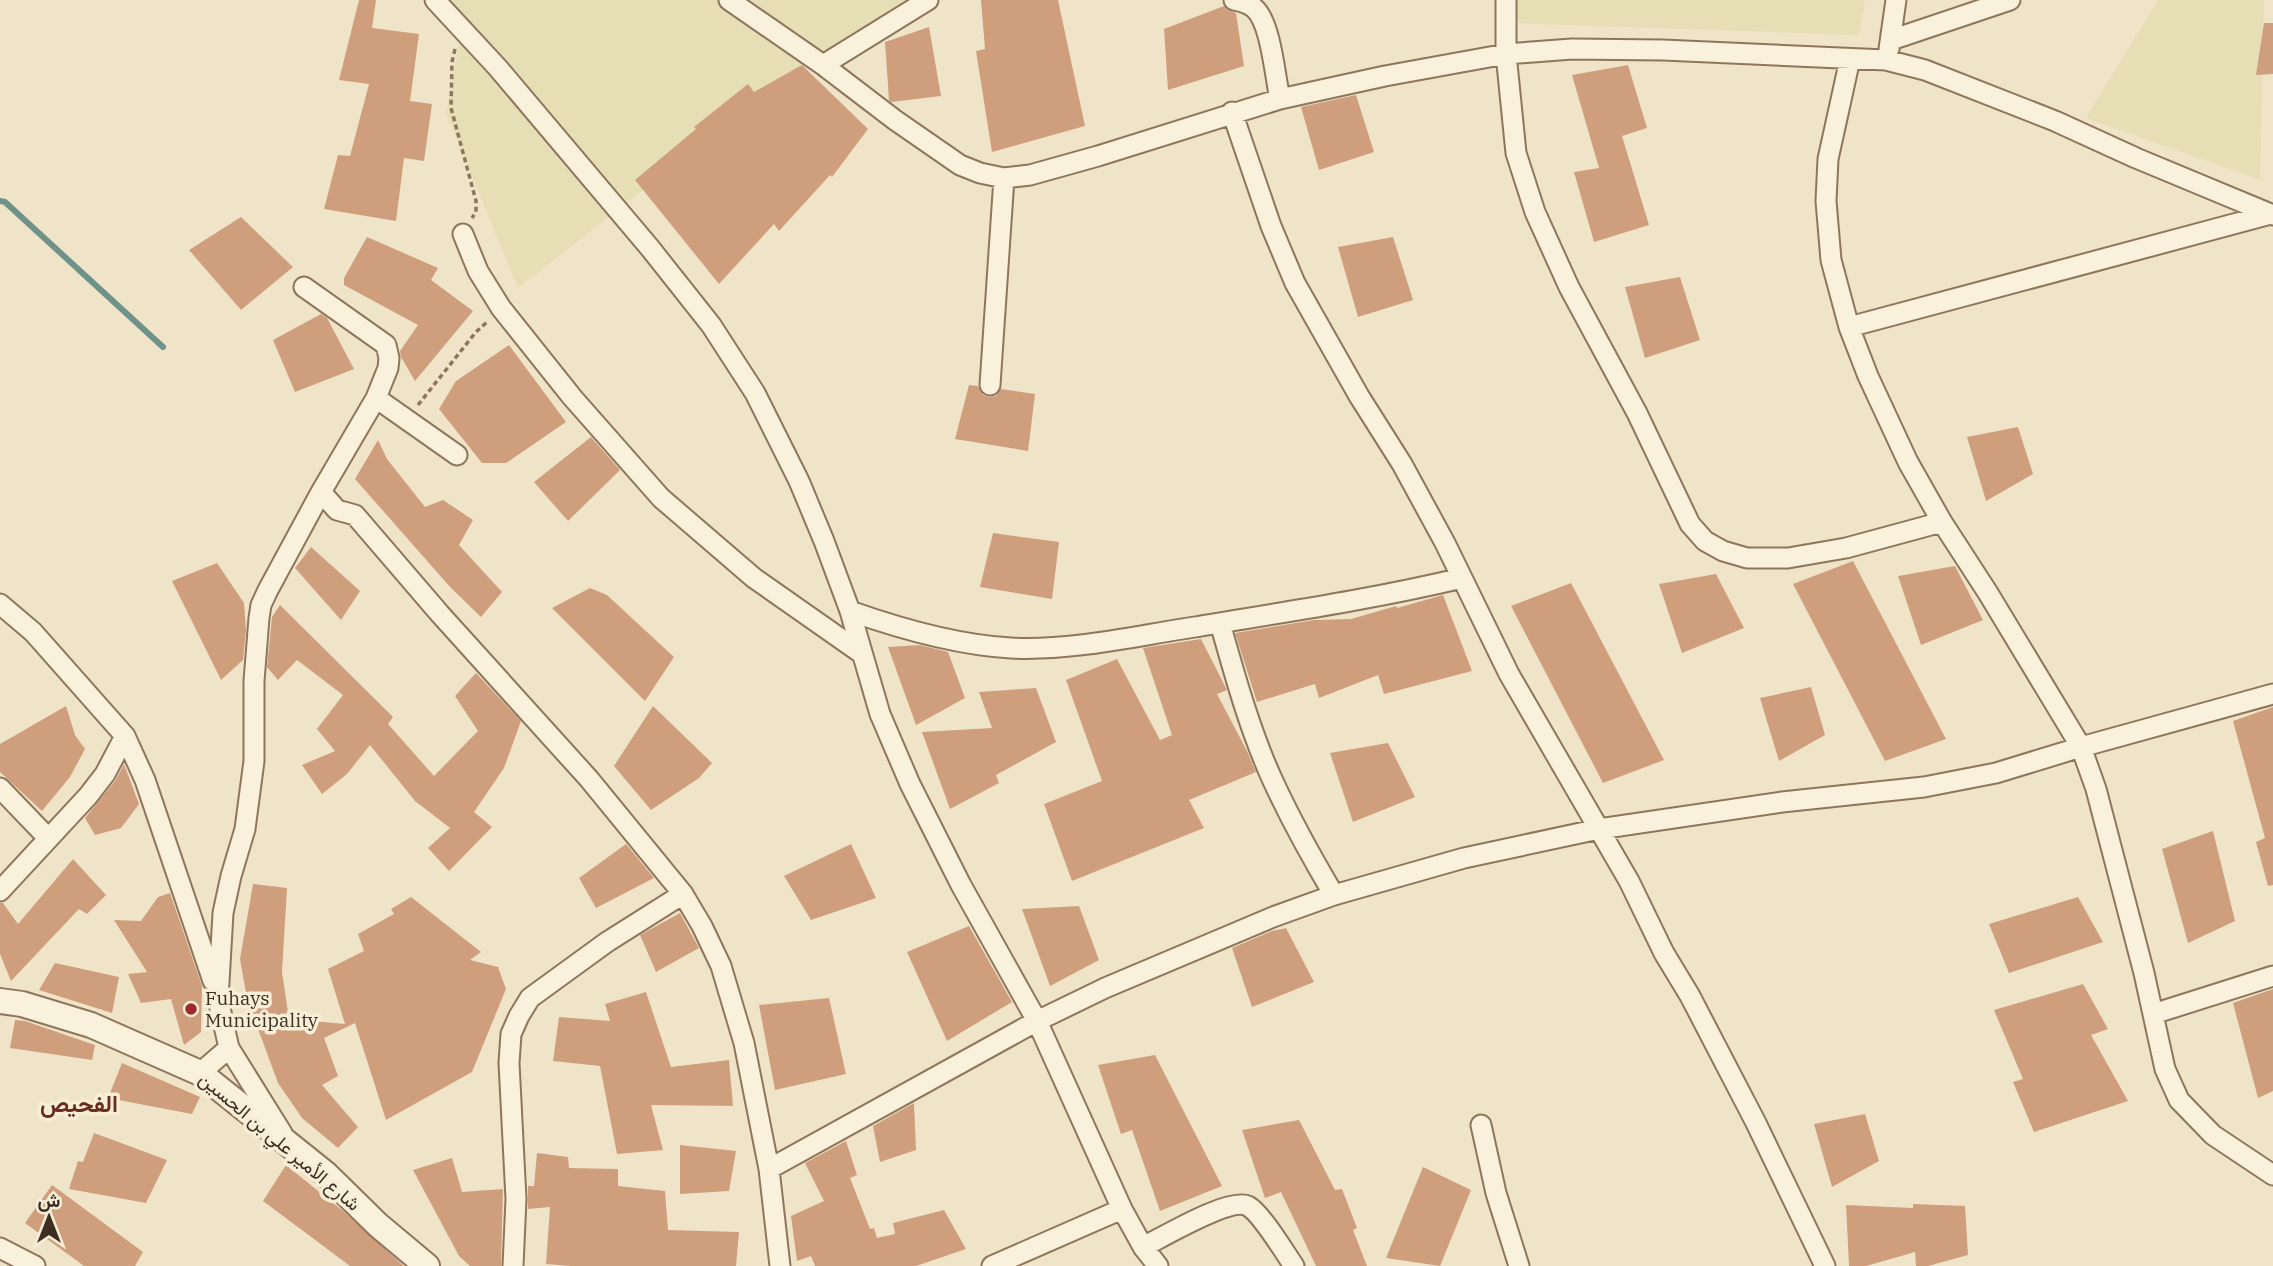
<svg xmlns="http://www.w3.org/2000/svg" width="2273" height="1266" font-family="'IBM Plex Serif',Vazirmatn,serif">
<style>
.farmland{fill:#e6deb5}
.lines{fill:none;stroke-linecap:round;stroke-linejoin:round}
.stream{stroke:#6f938a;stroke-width:6}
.building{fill:#cf9f7d}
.minor-casing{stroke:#8d765c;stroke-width:23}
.tertiary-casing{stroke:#8d765c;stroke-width:28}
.path{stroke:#8d765c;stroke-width:3.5;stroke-dasharray:5 3.5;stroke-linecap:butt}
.minor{stroke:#faf1dc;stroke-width:19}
.tertiary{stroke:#faf1dc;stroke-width:24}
.poi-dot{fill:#9e2a2b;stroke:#f7eed8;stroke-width:2.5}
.labels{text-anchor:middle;stroke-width:7;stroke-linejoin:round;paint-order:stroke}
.poi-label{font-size:19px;fill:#3d2e20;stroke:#f7eed8;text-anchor:start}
.street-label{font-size:19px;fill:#3d2e20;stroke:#f7eed8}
.quarter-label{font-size:23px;font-weight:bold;fill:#6b2e1e;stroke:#f7eed8}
</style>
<rect width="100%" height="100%" fill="#f0e4c8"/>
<path class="farmland" d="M440,0h474l-102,58 -294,230 -72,-175 18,-94z
M1512,0h353l-6,35 -348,-12z
M2158,0h106l-4,180 -174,-62z"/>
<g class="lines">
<path class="stream" d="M0,201l5,1 158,145"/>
</g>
<path class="building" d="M359,0h17l-4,28 47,6 -9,67 22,3 -8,57 -20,-3 -8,63 -72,-12 14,-54 12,1 19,-72 -30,-4z
M981,0h77l27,126 -93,26 -16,-101 9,-2z
M1224,6l3,4 9,3 8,53 -76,24 -4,-61z
M2264,23h9v51l-17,1z
M929,27l12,69 -50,6 -2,-2 -4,-58z
M802,65l66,64 -36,48 -2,-2 -51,56 -5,-7 -55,60 -84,-104 61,-51 -2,-2 54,-43 6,8z
M1628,65l19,63 -25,8 27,89 -55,17 -20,-70 25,-4 -27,-93z
M1356,95l18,57 -55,18 -18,-63z
M241,217l52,50 -52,43 -52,-60z
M367,237l71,31 -7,12 42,31 -58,70 -14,-24 -1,-6 18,-26 -74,-40v-7z
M1393,237l20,63 -55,17 -20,-70z
M1680,277l20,63 -55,18 -20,-71z
M321,314l6,4 27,51 -59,23 -22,-52z
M509,345l57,77 -60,41h-24l-43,-54 17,-28z
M969,385l9,1 5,9 6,2 7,-1 5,-7 34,5 -7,57 -73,-12z
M2018,427l15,47 -47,27 -19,-64z
M591,437l29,33 -52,51 -34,-39z
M378,440l9,19 38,48 18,-7 30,20 -14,25 43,47 -21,25 -30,-29 -96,-109z
M993,533l66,9 -7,57 -72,-12z
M311,547l49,44 -19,29 -46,-52z
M1853,561l93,178 -61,22 -92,-177z
M217,563l27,40 2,27 -3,30 -22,20 -49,-99z
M1955,566l28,54 -62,25 -23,-69z
M1716,574l28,54 -62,25 -23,-69z
M1571,583l93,177 -61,23 -92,-177z
M590,588l17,7 67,62 -29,44 -93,-93z
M1443,595l29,76 -88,23 -6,-19 -59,23 -4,-14 -58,18 -22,-69 79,-13 37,-1 45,-13 1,2z
M280,605l113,112 -5,7 46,52 44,-45 -23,-35 21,-23 45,48 -17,47 -30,44 18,15 -43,44 -21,-23 22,-20 -35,-27 -45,-56 -23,29 -25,20 -20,-29 33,-14 -18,-22 26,-34 -46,-35 -19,20 -11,-13 5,-50z
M1201,639l26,51 -10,4 30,57 9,21 -67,28 15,28 -132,53 -28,-77 58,-23 -36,-101 51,-21 43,81 12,-5 -29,-87z
M920,645l28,7 17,46 -49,27 -28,-78z
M1811,687l14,48 -46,26 -19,-63z
M1036,688l20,54 -60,33 3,8 -49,26 -28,-77 70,-4 -13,-36z
M66,706l9,29 10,14 -15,28 -28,34 -42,-39v-28z
M653,706l59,57 -13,15 -48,32 -37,-44z
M2273,707v178l-5,1 -12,-44 9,-4 -32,-117z
M1388,743l27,54 -62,25 -23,-69z
M124,764l15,40 -18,24 -26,7 -10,-17 30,-37z
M2213,831l22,90 -47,22 -26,-94z
M626,844l28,34 -58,30 -17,-30z
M851,844l25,54 -65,22 -27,-44z
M73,859l33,36 -19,19 -8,-5 -68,72 -11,-27v-51h3l15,21z
M253,884l34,4 -5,84 7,47 56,5 -17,-55 36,-18 -6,-17 36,-20 -3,-5 20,-12 70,55 -11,8 28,7 8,22 -34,83 -86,48 -31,-97 -31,15 14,38 -16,9 36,42 -20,21 -36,-30 -24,-35 -31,-84 -7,-40z
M170,893l32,93 -1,46 -17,13 -13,-46 -30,4 -13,-29 19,-2 -33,-52 27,1 17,-24z
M2078,897l25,45 -94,31 -20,-49z
M1079,906l20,54 -49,26 -28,-77z
M680,913l19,35 -43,24 -16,-37z
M969,926l43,76 -65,39 -40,-89z
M1286,928l28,54 -62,25 -20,-59 40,-17z
M55,963l64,14 -7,36 -73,-23z
M2083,984l25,45 -17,6 37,66 -94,31 -21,-50 10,-3 -29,-69z
M2273,989v102l-15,7 -25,-95z
M646,992l25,75 58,-7 4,46 -82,-1 12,45 -46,4 -17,-88 -47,-5 6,-44 51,4 -5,-17z
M829,998l17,76 -71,16 -16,-85z
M15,1020l10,1 70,24 -3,15 -82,-12z
M1155,1055l67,131 -62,25 -28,-81 -11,4 -23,-69z
M122,1063l78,34 -8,17 -84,-16z
M914,1103l2,47 -36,12 -7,-36z
M1865,1114l14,47 -47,26 -18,-63z
M1299,1120l36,70 7,-1 15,39 -4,2 14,36h-51l-35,-74 -16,6 -23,-68z
M94,1133l73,27 -21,43 -77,-14 9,-28 5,1z
M846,1141l11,34 -7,3 20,51 4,-1 3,10 18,-4 -2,-11 51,-13 22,39 -50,17h-101l-4,-10 -14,5 -6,-45 33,-15 -19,-38z
M680,1145l56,6 -7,40 -49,3z
M537,1153l31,4 1,11 49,1v17l47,5 3,39 71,2 -3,34h-165l-25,-2 4,-57 -22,2v-23h6z
M452,1158l10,34 41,-3 -2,77h-31l-11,-10 -46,-86z
M286,1165l57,46 61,55h-54l-87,-65z
M1423,1167l48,23 -31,76 -54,-8z
M52,1185l91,67 -8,14h-51l-59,-43z
M1913,1204l52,2 3,49 -40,11h-12l-1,-14 -49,14h-17l-3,-61 67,3z"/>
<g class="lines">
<g class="minor-casing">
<path id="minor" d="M435,0l63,68 152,180 61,77 44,68 44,88 25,60 26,70 30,103 30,70 51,101 76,136 85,188 21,38 15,19
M729,0l94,65 72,55 65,45 20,8 24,5 26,-3 68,-19 182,-57 105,-23 121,-22 66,-5 91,1 223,10 39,10 130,51 81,37 137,57
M1234,0c7,1 14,3 20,8 17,14 21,69 26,91
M1506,0v54l10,99 19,59 34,75 68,126 53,111 15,17 18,10 24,7h41l58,-10 96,-26
M1891,40l119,-40
M1889,49l7,-49
M1850,59l-22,100 -2,42 5,59 18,67 19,49 40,86 34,60 46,71 93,154 15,42 48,184 21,96 14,31 34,35 60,40
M823,65l105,-65
M1232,112l39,114 24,57 64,113 43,68 43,79 64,131 120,207 35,72 26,43 66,127 69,143
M463,234l15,37 23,37 71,89 89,101 93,80 107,75
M1849,327l422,-113
M990,385l14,-207
M376,398l81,57
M321,492l16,18 18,5 85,99 149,165 94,115 19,32 19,40 23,77 25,126 11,97
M0,604l33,28 92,104 20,44 68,201
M850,611c51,18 106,34 161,37 61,3 124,-12 184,-21 90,-15 179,-28 267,-49
M1220,623c15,53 30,108 53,158 18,39 39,77 61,114
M0,788l48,50
M0,891l88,-95 17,-22 20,-38
M2153,1014l120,-38
M200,1073l29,-25
M1481,1125l15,68 23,73
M282,1133l-53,-85 -11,-49 5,-86 8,-37 14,-47 9,-68v-80l5,-63 2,-13 7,-15 53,-98 55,-94 12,-30 1,-10 -3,-13 -82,-58
M769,1169l268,-148 68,-33 168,-71 61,-22 130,-37 135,-29 183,-27 142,-15 72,-14 85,-26 192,-53
M1143,1247c20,-10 87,-50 105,-41 13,7 37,47 46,60
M0,1248l35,18
M513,1266l3,-67 -7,-136 2,-29 8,-18 11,-18 77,-56 76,-48
M992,1266l130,-57"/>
</g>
<g class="tertiary-casing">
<path id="tertiary" d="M0,1001l22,3 69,21 109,48 126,101 52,51 49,41"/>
</g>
<path class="path" d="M455,49l-3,13 -1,46 25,93v11l-4,6
M418,405l58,-73 11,-10"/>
<use href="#minor" class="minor"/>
<use href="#tertiary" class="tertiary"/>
</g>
<circle class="poi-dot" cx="191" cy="1009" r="7"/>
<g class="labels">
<g class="poi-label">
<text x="205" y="1005">Fuhays<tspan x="205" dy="22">Municipality</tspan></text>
</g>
<g class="street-label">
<text transform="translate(280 1141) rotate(40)" y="7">شارع الأمير علي بن الحسين</text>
</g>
<g class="quarter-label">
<text x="79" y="1112">الفحيص</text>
</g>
</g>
<g transform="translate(49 1217)" stroke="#f7eed8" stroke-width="5" paint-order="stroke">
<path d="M0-5L12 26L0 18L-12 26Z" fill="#3d2e20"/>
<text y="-10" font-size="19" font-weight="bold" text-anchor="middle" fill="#3d2e20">ش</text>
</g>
</svg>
